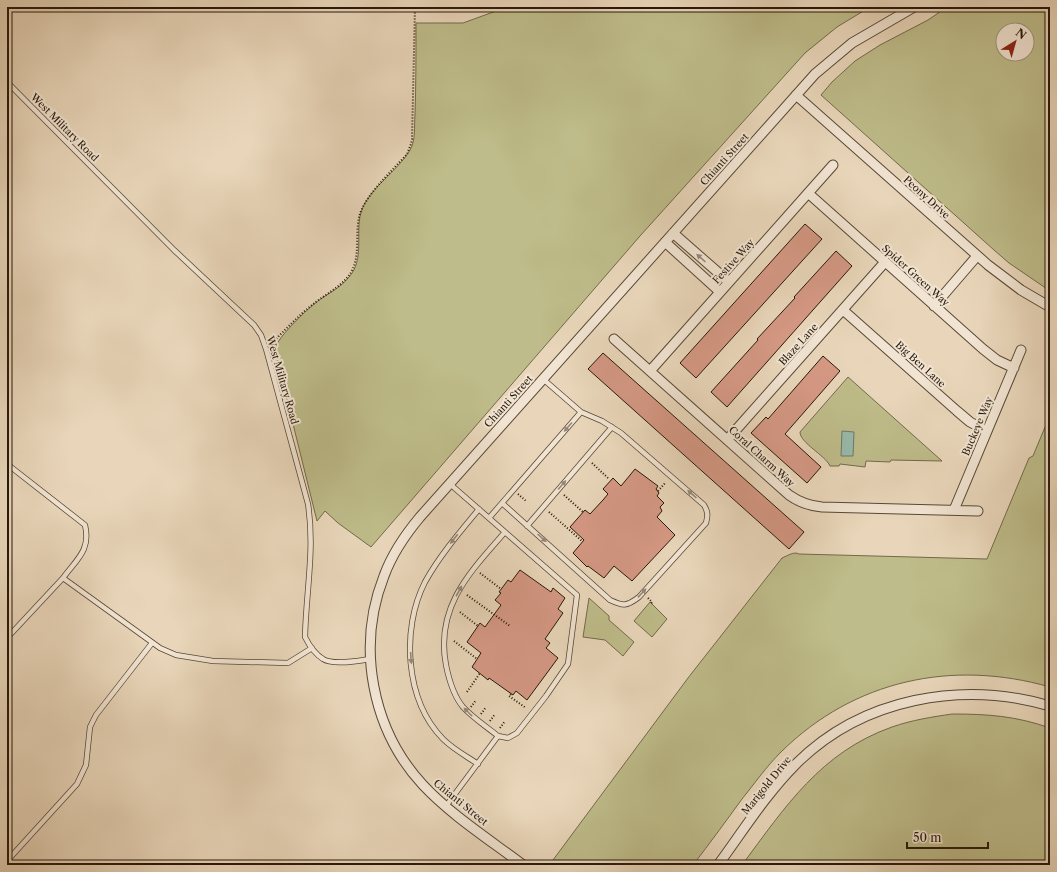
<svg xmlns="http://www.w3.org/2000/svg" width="1057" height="872" font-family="'Libre Caslon Text',serif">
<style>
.green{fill:#bebc8a;stroke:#726a4a;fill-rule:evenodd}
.water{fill:#98baab;stroke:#6b796b}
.building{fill:#d59884;stroke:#27180a}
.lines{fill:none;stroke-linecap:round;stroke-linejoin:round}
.lane-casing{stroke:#584836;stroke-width:6}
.street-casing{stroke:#584836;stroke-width:11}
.path{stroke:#27180a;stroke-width:2;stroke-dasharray:1 2;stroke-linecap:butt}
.lane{stroke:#f1e4d2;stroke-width:4.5}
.street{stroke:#f1e4d2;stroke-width:9}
.oneway{fill:#968878}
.labels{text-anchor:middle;stroke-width:4;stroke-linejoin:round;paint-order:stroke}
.street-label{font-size:10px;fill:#27180a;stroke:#f1e4d2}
</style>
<rect width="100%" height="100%" fill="#e9d6ba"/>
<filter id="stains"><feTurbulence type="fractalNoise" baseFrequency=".005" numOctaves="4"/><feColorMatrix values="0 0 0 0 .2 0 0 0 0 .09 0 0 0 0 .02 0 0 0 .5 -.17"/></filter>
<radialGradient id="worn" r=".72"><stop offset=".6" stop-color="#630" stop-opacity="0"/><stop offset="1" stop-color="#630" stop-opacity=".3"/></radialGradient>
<path class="green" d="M507,7h363l-33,20 -32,26 -165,183 -269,311 -33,-24 -13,-12 -8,10 -42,-170c1,-3 1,-6 3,-9 7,-11 25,-29 35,-37 11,-10 27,-16 36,-28 16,-18 6,-43 12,-65 8,-24 36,-40 49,-62 6,-10 4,-24 5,-35 1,-31 1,-61 1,-92h47z
M947,7h103v284l-41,-28 -15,-13 -173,-155 11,-13 23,-21 25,-16 48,-25zM1003,30h24v24h-24z
M848,377l94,84 -51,-1 -1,2 -24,-1 -1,6 -25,-3 -1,2h-9c-5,-11 -30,-23 -30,-34z
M1050,415v272c-98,-28 -196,-7 -269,65 -15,15 -26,31 -39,47 -16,22 -32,44 -49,66h-134l-6,-5 135,-182 94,-120c5,-2 12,-7 17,-4l188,5 42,-101 4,-2z
M589,598l20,18v4l25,22 -11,14 -18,-16 -22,-3z
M650,602l17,17 -15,18 -18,-16z
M952,714c36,0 64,2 98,14v131l-3,6h-305c43,-58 79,-113 150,-138 20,-7 40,-10 60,-13z"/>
<path class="water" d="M842,431l12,1 -1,24h-12z"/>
<path class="building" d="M805,224l17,15 -126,139 -16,-15z
M836,251l16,15 -125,141 -16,-15 47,-52 -1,-1 38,-41 -1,-1z
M603,353l201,179 -15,17 -201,-180z
M823,356l17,15 -55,63 36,33 -14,16 -56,-50 15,-16 2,2z
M635,469l23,17 -2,3 3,4 -2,3 7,7 -4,4 2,4 -5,6 18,18 -43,46 -18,-15 -10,12 -16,-12 -1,1 -14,-14 11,-13 -14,-13 15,-17 5,4 13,-14 5,-6 -5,-5 10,-11 8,8z
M520,570l31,22 2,-4 12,10 -7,11 5,4 -18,26 5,4 -4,5 12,10 -31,42 -11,-9 -3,4 -24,-17 -1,2 -16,-13 9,-14 -14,-11 13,-19 5,4 16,-22 -6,-5 6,-7 -2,-1 9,-12 3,2z"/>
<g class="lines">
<g class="lane-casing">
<path id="lane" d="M7,82l167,168 80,75 7,10 5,14 42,155c7,45 -2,88 -3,133 4,8 10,17 18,22 9,6 36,2 47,0
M543,379l38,33
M7,464l78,61c6,25 -8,34 -22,53l97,70 16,7 37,6 75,2 24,-15
M489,518l92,-106 21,9 19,12 83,72c4,7 4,10 2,18l-67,74c-13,10 -16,9 -29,3l-108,-97
M527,526l85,-99
M7,638l56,-60
M498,736c-11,-9 -25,-18 -35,-29 -10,-12 -14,-27 -17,-42 -11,-58 24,-93 59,-133
M478,764c-12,-8 -25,-15 -35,-25 -38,-39 -42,-110 -18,-157 15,-27 35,-50 54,-73
M446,806l52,-70 10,2 9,-5 29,-37 22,-32 9,-69 -127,-111
M7,861l70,-77 9,-19 4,-38 6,-12 56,-72"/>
</g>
<g class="street-casing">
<path id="street" d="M796,95l192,170 33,25 29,17
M808,193l175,156 14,11 17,8
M673,233l56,49
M665,242l55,50
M934,306l43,-50
M843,310l114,101 13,11 17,9
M614,339l175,156c10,7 20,11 33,12l156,4
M650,371l183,-206
M727,440l158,-178
M954,510l67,-160
M523,865c-33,-25 -72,-50 -100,-80 -51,-55 -67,-138 -39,-209 8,-22 21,-41 36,-59l395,-443 37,-31 62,-36
M718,865c25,-34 48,-71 78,-101 66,-66 166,-84 254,-58"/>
</g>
<path class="path" d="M272,343c13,-13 26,-27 40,-38 12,-10 29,-18 38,-31 11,-17 5,-38 9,-57 5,-21 33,-46 48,-63l4,-10 1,-5 3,-132
M592,463l17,16
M658,491l8,-9
M518,494l8,7
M564,495l19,17
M549,512l33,29
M480,573l21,16
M467,595l43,31
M648,598l4,4 -1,2
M460,612l18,14
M454,641l23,18
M467,692l13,-19
M511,694l-2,2 17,12
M471,707l5,-7
M481,714l5,-7
M490,721l5,-7
M500,728l5,-7"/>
<use href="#lane" class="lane"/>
<use href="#street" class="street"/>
</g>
<defs><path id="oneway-solid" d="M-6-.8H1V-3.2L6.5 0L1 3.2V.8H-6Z"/></defs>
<g class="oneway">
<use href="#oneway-solid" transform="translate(701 258) rotate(-138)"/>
<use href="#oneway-solid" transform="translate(568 427) rotate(131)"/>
<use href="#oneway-solid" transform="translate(562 485) rotate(-49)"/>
<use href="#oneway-solid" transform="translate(692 494) rotate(-138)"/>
<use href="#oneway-solid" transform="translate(542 538) rotate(42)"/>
<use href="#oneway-solid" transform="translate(454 539) rotate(128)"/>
<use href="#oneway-solid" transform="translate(459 591) rotate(-61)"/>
<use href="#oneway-solid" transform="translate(642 593) rotate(-47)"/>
<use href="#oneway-solid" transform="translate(411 658) rotate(86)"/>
<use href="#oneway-solid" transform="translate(468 712) rotate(-135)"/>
</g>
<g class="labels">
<g class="street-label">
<text transform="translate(65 127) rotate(45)" y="4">West Military Road</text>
<text transform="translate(724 159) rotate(-48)" y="4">Chianti Street</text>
<text transform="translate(927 197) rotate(42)" y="4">Peony Drive</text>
<text transform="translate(733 261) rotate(-48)" y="4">Festive Way</text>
<text transform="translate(916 275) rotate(42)" y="4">Spider Green Way</text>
<text transform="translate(798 344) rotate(-48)" y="4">Blaze Lane</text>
<text transform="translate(921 364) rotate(42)" y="4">Big Ben Lane</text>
<text transform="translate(283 380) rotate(74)" y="4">West Military Road</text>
<text transform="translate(508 401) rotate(-48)" y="4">Chianti Street</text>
<text transform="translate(977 426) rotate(-67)" y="4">Buckeye Way</text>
<text transform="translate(762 456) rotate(42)" y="4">Coral Charm Way</text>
<text transform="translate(766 785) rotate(-51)" y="4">Marigold Drive</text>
<text transform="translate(461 802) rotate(39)" y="4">Chianti Street</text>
</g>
</g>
<rect width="1057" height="872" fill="none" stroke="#e9d6ba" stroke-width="24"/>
<rect x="8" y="8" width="1041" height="856" fill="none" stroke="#27180a" stroke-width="2"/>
<rect x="12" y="12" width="1033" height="848" fill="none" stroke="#27180a"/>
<g transform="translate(1015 42) rotate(37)"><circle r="19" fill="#f1e4d2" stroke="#a09282"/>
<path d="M0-3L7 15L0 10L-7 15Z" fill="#8f2418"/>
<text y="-6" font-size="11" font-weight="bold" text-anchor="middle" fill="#27180a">N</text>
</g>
<path d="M907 842v6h81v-6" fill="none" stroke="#27180a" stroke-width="2"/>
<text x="913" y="842" font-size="12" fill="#27180a" stroke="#f1e4d2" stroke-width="3" paint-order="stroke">50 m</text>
<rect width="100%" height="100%" filter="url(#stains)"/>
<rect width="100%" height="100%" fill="url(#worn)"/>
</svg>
